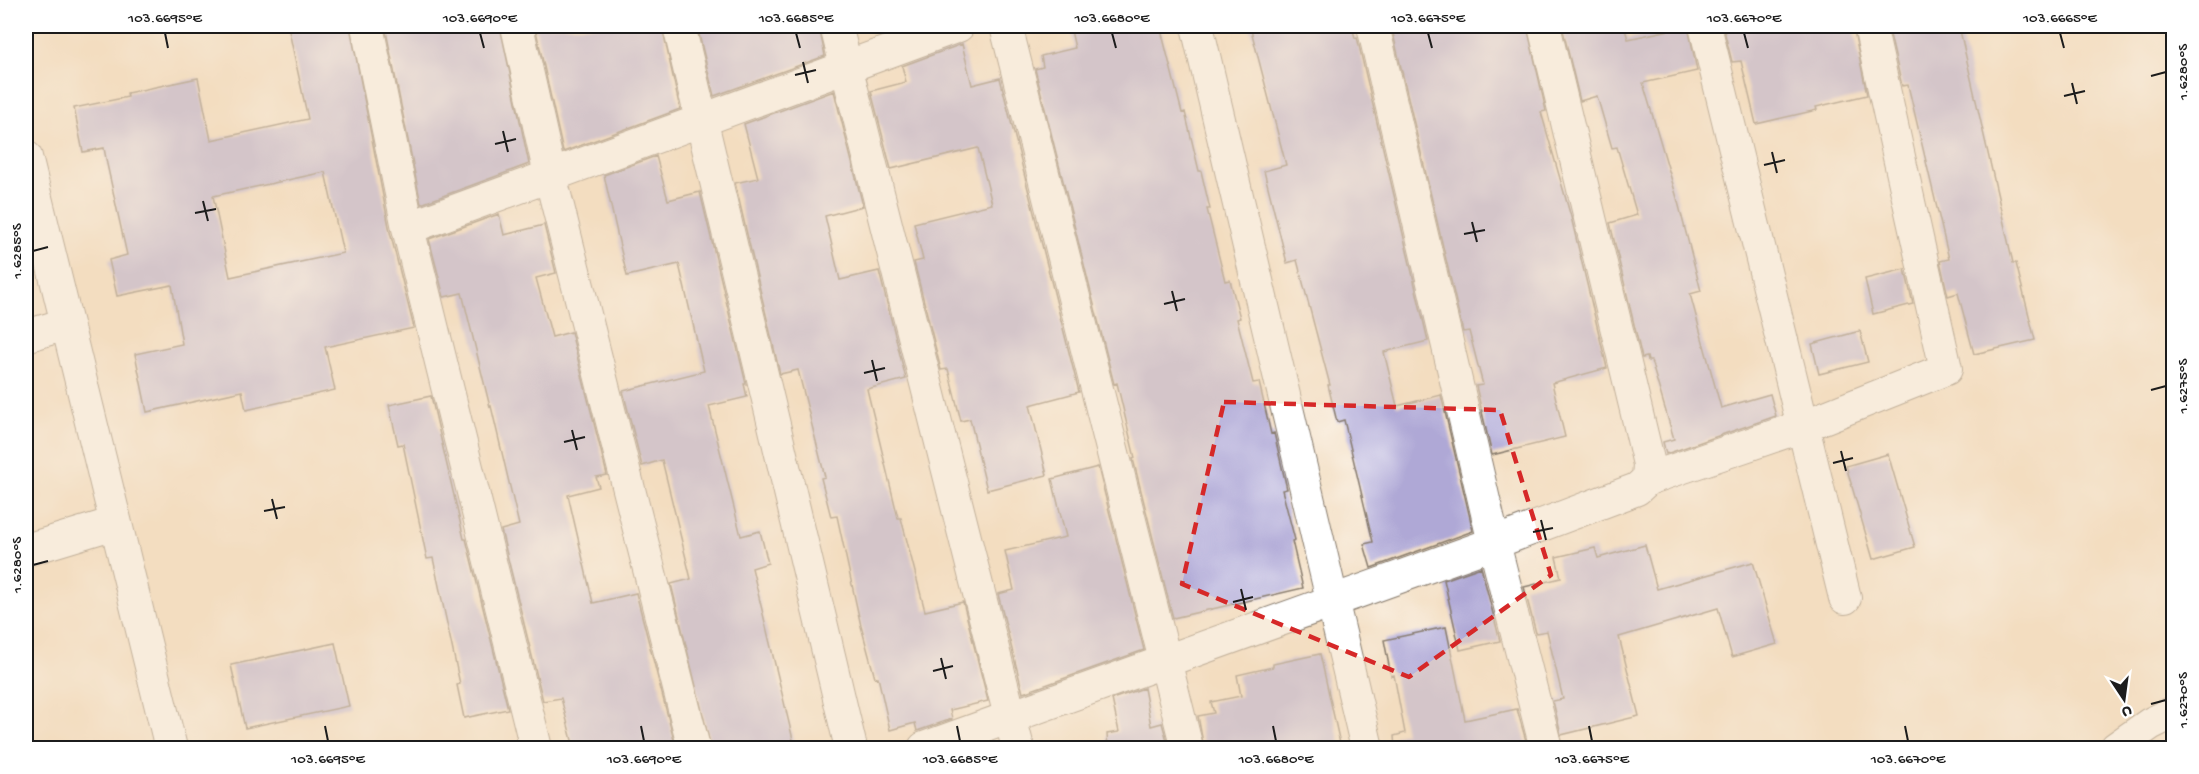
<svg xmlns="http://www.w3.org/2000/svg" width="2199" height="774" font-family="'Gochi Hand',sans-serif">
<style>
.building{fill:#afa8d6;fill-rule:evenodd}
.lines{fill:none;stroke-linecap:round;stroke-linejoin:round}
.street-casing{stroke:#887c6e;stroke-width:34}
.street{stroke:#fff;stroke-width:32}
.marked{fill:none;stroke:#d62828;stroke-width:4.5;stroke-dasharray:12 8;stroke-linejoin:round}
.ticks{fill:none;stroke:#1c1c1c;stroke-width:2}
.neatline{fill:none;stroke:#1c1c1c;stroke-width:2}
.ticks-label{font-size:15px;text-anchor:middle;fill:#1c1c1c}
</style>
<rect width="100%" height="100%" fill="#fff"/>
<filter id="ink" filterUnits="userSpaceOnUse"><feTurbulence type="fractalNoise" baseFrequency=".0167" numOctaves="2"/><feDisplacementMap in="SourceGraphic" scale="12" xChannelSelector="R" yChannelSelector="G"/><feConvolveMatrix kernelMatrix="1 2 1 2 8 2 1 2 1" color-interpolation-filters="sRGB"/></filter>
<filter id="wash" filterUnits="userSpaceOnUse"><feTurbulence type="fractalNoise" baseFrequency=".008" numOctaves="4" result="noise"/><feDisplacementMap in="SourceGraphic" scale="24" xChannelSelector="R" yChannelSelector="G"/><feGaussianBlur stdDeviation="1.35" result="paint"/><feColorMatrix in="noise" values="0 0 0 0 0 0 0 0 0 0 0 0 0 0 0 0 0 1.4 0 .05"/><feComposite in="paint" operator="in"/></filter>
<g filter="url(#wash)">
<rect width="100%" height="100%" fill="#f3ddc0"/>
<g id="blocks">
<path class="building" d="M313,26h37l40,206 24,96 -89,19 10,43 -89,20 -4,-19 -95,21 -12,-58 47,-10 -10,-59 -55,11 -8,-36 18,-5 -20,-91 -3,-16 -21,4 -9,-44 54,-11 -1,-4 71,-15 13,62 97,-21 -19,-88zM325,172l18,81 -113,24 -17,-81z
M385,26h115l29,138 -108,40z
M535,26h127l18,83 -117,43z
M697,26h122l6,30 -111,40z
M1070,26h90l22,87 3,-1 14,59h2l9,38h-3l18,72 5,-1 10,38 -3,1 16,64 6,-1 12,52 3,-1 13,56 -5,1 13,50 -3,1 11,47 -130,30 -40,-159 2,-1 -18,-75 -3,1 -79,-315 8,-2 -2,-11 34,-8z
M1250,26h102l3,12 2,-1 71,304 -44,11 13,54 44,-11 32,136 -102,37 -7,-24 9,-2 -29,-122 -7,2 -9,-37h2l-33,-125 -10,3 -23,-92 22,-6z
M1405,26h122l19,85 -5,1 30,105 36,151 -55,15 13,54 -73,18 -16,-69 7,-1 -14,-54 -6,1 -71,-303z
M1562,26h62l4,13 60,-13 9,45 -54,12 34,115 24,93 -11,3 31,114 49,-14 6,22 -110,38 -3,-12 11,-3 -23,-78h-3l-1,-4 -5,1 -32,-135 27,-8 -20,-68 -5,1 -15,-52 -17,5z
M1723,26h130l14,69 -51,12 1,3 -61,14 -15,-63 -9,1z
M1888,26h71l54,237h3l19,77 -61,14 -16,-61 -10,3 -8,-35 9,-2 -41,-174 -6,1z
M962,44l10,41 28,-7 79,314 -49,13 17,70 -60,15 -17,-71 -9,2 -13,-52 -7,1 -27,-108 9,-2 -9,-37 78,-19 -14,-56 -87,21 -20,-78 35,-9 -4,-16z
M834,91l29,115 -38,10 15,64 39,-9 27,108 -39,10 31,129h3l24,93 38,-9 25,99 -38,9 2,9 -35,12 -2,-8 -25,7 -12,-53 -3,1 -14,-52 -24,-110 -6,1 -10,-39 4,-1 -27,-107 -18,4 -45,-191 23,-5 -14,-54z
M656,156l12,44 32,-8 46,192h-2l3,13 -38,9 32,130 19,-5 8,32 -16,5 43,180h-84l-40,-164 20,-5 -29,-119 -20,6 -19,-75 81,-20 -25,-107 -52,12 -8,-34 -15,-67z
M499,214l5,21 40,-10 12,48 -20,5 16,59 19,-5 36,143 -11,2 3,10 -31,8 25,108 43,-10 40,155h-102l-13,-50 -18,3 -42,-171 18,-5 -28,-119 -1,1 -28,-114 -18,4 -15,-58z
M1905,269l8,35 -40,10 -8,-35z
M1860,331l8,31 -49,12 -7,-30z
M431,396l33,143h2l42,170 -44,9 -7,-33 3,-1 -27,-126 -6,1 -24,-115 -5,1 -9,-40z
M1888,454l27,93 -42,12 -27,-93z
M1098,467l46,183 -121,43 -25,-99 16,-4 -9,-39 61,-14 -14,-58z
M1645,545l12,44 96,-27 24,82 -45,13 -14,-49 -99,29 20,79 -78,19 -8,-34 10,-2 -16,-68 -11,2 -12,-46 37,-9 -5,-21 39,-9 3,10z
M1481,567l19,74 -40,9 -16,-70z
M1446,627l19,93 52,-11 11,39h-133l-1,-12 11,-3 -11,-58 -3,1 -7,-36z
M335,643l14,63 -104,22 -14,-63z
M1320,654l21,94h-137l-6,-32 16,-3 -3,-11 30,-6 -4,-21 36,-8v-3z
M1144,688l7,38 11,-3 7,25h-61l-1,-14 12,-2 -7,-33z"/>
</g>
</g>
<g filter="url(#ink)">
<use href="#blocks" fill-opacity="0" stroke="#887c6e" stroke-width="1.5"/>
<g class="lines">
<g class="street-casing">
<path id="street" d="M367,26l41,202 128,520
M517,26l33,149 144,573
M679,26l172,722
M836,26l182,722
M1006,26l181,722
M1197,26l170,722
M1373,26l121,517 52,205
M1705,26l140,572
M26,157l145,591
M408,228l550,-202
M26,336l40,-12
M1648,479l155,-53 143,-57 -76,-343
M26,550l89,-27
M924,748l570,-205 143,-54 11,-10 1,-15 -105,-438
M2116,748l34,-24 24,-12"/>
</g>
<use href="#street" class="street"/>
</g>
</g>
<path d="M0 0H2199V774H0ZM1224,402l276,8 51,165 -142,102 -227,-93z" fill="#f3ddc0" fill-opacity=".55" fill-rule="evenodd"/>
<path class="marked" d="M1224,402l276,8 51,165 -142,102 -227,-93z"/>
<path class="ticks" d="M165,33l3,15M480,33l4,15M796,33l4,15M1112,33l4,15M1428,33l4,15M1744,33l4,15M2060,33l4,15M803,62l5,21M795,75l21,-5M2151,76l15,-4M2072,83l5,21M2064,96l21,-5M503,131l5,21M495,144l21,-5M1772,152l5,21M1764,165l21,-5M203,201l5,20M195,213l21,-4M1472,222l5,20M1464,234l21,-4M33,251l15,-4M1172,291l5,20M1164,304l21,-5M872,360l5,21M864,373l21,-5M2151,390l15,-4M572,430l5,20M564,442l21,-5M1841,451l5,20M1833,463l20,-5M272,499l5,20M264,511l21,-4M1541,520l5,20M1533,532l20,-4M33,565l15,-4M1241,589l5,21M1233,602l20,-5M941,658l5,21M933,671l20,-5M2151,704l15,-4M325,726l3,15M641,726l3,15M957,726l3,15M1273,726l3,15M1589,726l3,15M1905,726l3,15"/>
<rect width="2199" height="774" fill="none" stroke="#fff" stroke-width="66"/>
<g transform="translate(2124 699) rotate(167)" stroke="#ffffff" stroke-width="4.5" paint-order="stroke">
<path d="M0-4.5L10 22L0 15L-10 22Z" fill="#1c1c1c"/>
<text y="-9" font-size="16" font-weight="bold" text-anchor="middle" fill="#1c1c1c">U</text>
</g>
<rect x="33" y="33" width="2133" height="708" class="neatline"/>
<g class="ticks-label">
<text x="165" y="22">103.6695°E</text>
<text x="480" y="22">103.6690°E</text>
<text x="796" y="22">103.6685°E</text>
<text x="1112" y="22">103.6680°E</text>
<text x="1428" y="22">103.6675°E</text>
<text x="1744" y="22">103.6670°E</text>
<text x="2060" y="22">103.6665°E</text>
<text transform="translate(2182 72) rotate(-90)" y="5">1.6280°S</text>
<text transform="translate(16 251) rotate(-90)" y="5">1.6285°S</text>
<text transform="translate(2182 386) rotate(-90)" y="5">1.6275°S</text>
<text transform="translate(16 565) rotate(-90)" y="5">1.6280°S</text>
<text transform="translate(2182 700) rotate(-90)" y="5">1.6270°S</text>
<text x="328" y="763">103.6695°E</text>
<text x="644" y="763">103.6690°E</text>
<text x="960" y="763">103.6685°E</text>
<text x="1276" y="763">103.6680°E</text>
<text x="1592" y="763">103.6675°E</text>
<text x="1908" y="763">103.6670°E</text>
</g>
</svg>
